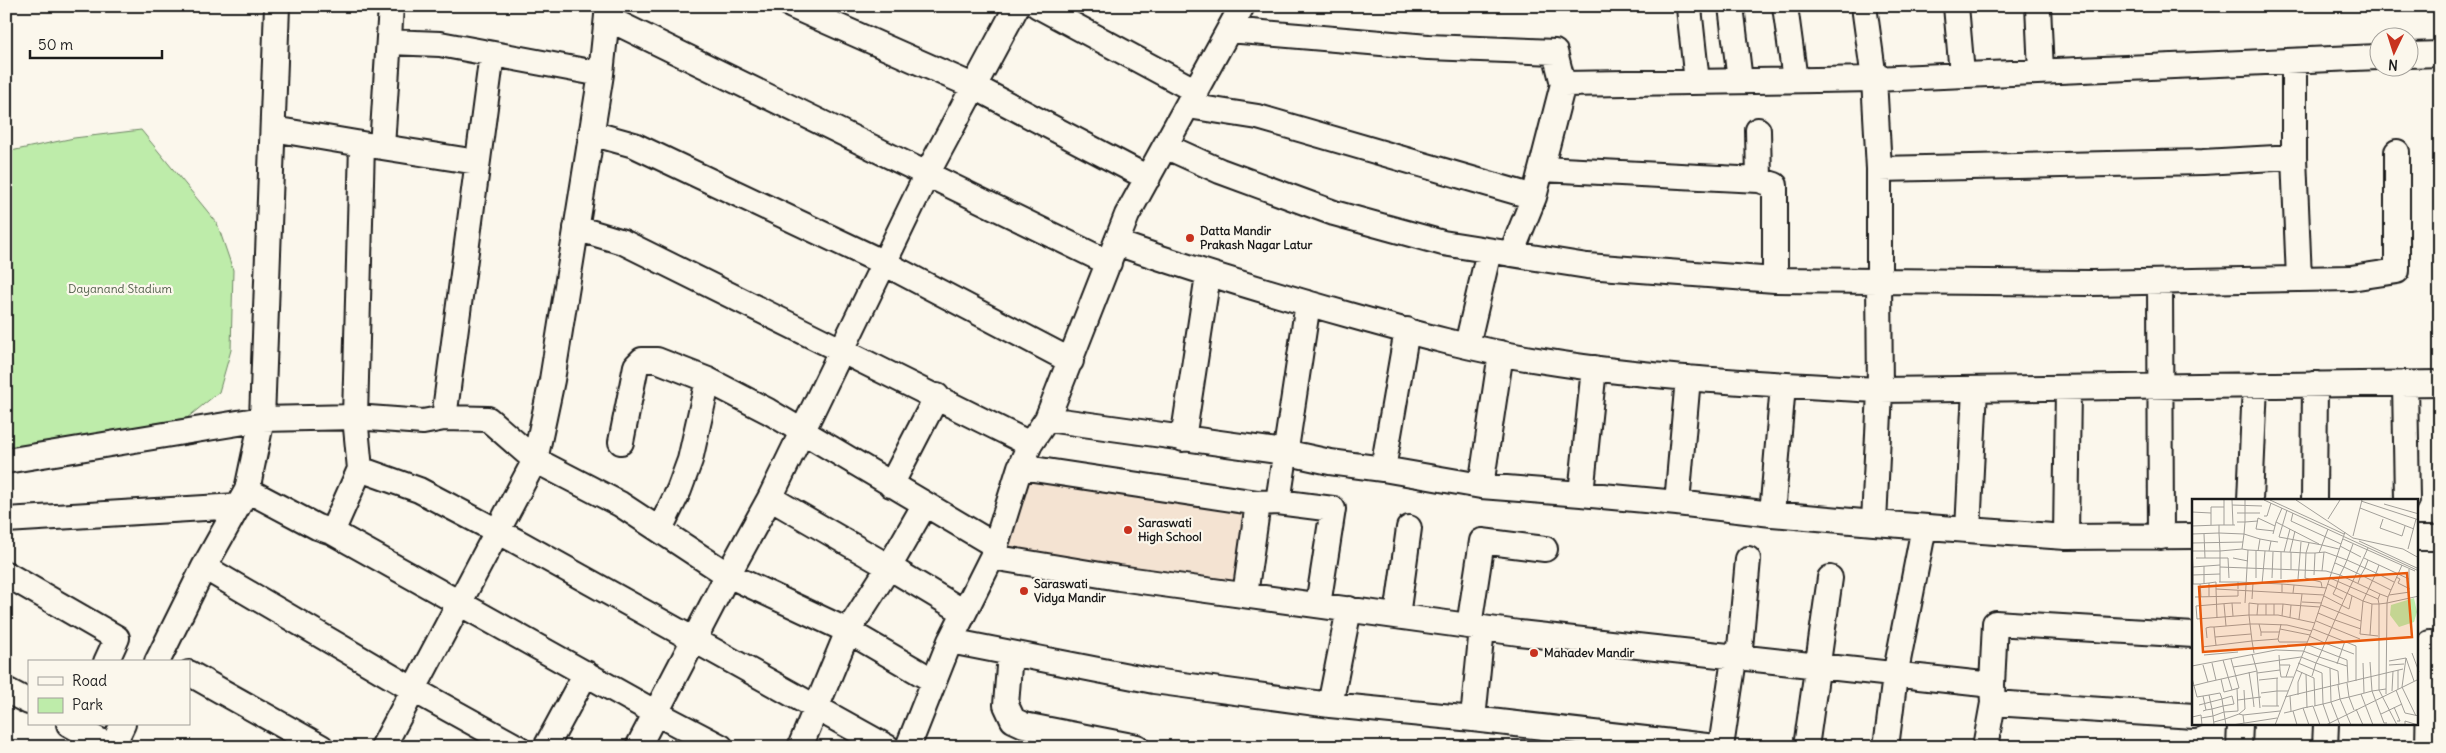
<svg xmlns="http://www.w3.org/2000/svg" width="2446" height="753" font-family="Delius,sans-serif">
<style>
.built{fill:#f4e3d2}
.green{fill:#beecaa;stroke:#6d8463}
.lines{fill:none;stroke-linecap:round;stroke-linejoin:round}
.minor-casing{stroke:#1c1c1c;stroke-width:28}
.minor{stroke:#fbf7ec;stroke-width:24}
.poi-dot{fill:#c8321e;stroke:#fbf7ec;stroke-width:2}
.labels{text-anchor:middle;stroke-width:4.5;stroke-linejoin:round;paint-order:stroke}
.poi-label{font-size:12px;font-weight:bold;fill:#1c1c1c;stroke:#fbf7ec;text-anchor:start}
.park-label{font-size:12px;fill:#4d5a47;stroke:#fbf7ec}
.inset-road{fill:none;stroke:#a29f99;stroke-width:1}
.view{fill:#e8590c;fill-opacity:0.15;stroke:#e8590c;stroke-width:2.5}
.inset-edge{fill:none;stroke:#1c1c1c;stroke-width:2.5}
</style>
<rect width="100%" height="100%" fill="#fbf7ec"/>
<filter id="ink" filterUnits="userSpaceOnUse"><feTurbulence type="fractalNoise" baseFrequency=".02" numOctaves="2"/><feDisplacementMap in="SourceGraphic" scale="10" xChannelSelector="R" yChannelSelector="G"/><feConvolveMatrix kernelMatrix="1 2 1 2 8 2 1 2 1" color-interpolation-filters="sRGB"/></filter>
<g filter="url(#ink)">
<path class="built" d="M1028,467l230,36 -13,92 -253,-38z"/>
<path class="green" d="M141,130l76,93 16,47 -2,80 -12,42 -32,26 -181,31v-297l68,-14z"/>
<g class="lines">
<g class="minor-casing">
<path id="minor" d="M391,6l-9,141 -20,-3 -7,273 68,5 21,-4
M792,6l181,80 175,92
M1017,6l-90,168 -43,89 187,98
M1038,6l158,85
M1731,6l9,75
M1785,6l10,74
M1864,6l10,73 504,-22
M1956,6l6,68
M2038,6l3,65
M1689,8l8,74
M607,18l502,245
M1229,30l199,17 127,5 8,32
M389,42l51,2 161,30 -49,306 -17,80 85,44 108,71 120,56 41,-64 -119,-69
M2408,55l32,-1
M601,74l7,-68
M1188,106l70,11 276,80
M273,129l89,15
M591,133l43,12 250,118 -114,235 -46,84 -86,165
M1165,146l55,25 114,42 109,30 144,23 188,14v-95l-16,-5
M382,147l95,15
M2294,157l5,122 52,-1 46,-7v-119
M1542,169l217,11 -1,-50
M1879,169l324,-7 91,-5v-95
M576,228l47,14 407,202
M1117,243c76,27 154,50 232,72 64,18 129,36 195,46 111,18 224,23 336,29l-6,133 -102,-9
M1511,254l23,-57 29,-113 311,-5 5,90v112l-104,-1
M2299,279l-207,4 -213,-2 1,109 560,-7
M2160,282l1,255
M1467,345l22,-94
M2405,383l2,117
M1047,419l237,33 46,10 53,7 24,-139
M1183,439l25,-164
M621,442l15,-76 6,-6h15l51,20
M6,461l256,-42 15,-413
M1020,467l238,36
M360,469l-28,63 324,181 65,34
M1383,469l98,17 20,-133
M891,485l46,-89
M1481,486l100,8 13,-126
M247,490l-43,77 210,123 103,57
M1581,494l96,9 11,-125
M2250,500l5,-115
M2314,500l1,-116
M1278,502l55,7 -15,96
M1677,503l95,11 11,-129
M925,504l-36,63 75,45
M6,520l232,-14
M1874,523l94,7 7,-141
M660,529l19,-39 11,-30 18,-80 60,31 228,135
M1968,530l98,7 2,-149
M332,532l-15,-5 -70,-37 15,-71 93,-2 5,52 59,21 97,51 371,206
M2066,537l128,-1
M2417,538h23
M992,557l127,21 400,55 473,52 1,18 201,13
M6,574l111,64 -11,24
M1245,595l13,-92 20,-1 30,-199
M1397,616l12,-88
M1469,626l13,-85 63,8
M950,641l204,40 176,24 19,-96
M1010,653l-4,52 7,15 11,5 113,22
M1739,659l9,-100
M157,662l47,-95
M189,673l132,74
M1992,685l3,-62 199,12
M6,690l23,12
M1330,705l143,14 9,-91
M1473,719l242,28
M69,724l42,23
M112,747l11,-23
M383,747l152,-287 -47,-41 -44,-1 48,-364
M546,747l40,-74
M800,747l48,-116 86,50
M908,747l42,-106 42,-84 28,-90 10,-23 17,-25 80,-204 115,-209
M1721,747l13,-88
M1806,747l24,-169
M1886,747l9,-71 29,-149
M1985,747l8,-44
M2239,747l1,-23
M2325,747l1,-23
M2428,747l2,-104"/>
</g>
<use href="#minor" class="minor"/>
</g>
</g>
<g class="poi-dot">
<circle cx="1190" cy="238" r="5"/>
<circle cx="1128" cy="530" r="5"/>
<circle cx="1024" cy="591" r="5"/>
<circle cx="1534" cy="653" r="5"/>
</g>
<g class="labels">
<g class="poi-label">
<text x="1200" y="235">Datta Mandir<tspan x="1200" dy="14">Prakash Nagar Latur</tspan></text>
<text x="1138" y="527">Saraswati<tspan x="1138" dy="14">High School</tspan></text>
<text x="1034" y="588">Saraswati<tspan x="1034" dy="14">Vidya Mandir</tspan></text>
<text x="1544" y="657">Mahadev Mandir</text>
</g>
<g class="park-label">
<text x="120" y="293">Dayanand Stadium</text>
</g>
</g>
<g transform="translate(2192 499)">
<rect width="226" height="226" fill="#fbf7ec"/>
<path d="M222,99l3,14 -3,10 -15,5 -9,-12 1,-10z" fill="#beecaa"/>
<path class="inset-road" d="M32,1v25M40,1l1,25M72,1l155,71M78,1l74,34M104,1l57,38 50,11 16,9M169,2l58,19M192,5l35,10M40,6l30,1M168,9l54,21M95,11l-8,27 43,8M0,13l19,1M45,14h23M101,14l-2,8 50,23M72,17h3l4,-13M136,20l12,-19M191,20l-3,9 14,5 8,3 3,-10M45,23h8v-22M84,23l6,-14M19,26v-18h13M0,27l27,-1M82,32l-18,-2 2,-11 17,8M0,35l27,-1v-8h16M12,35l1,24M81,35l3,-12 43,22M161,37l9,-36M151,40l72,32M167,42l60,28M0,44l51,-1M130,46l6,-16M148,47l21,11M0,49l1,19M50,50l-22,2 -1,-18 25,1 1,-12 13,-1M216,50l8,-30M56,51l-6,-1 2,-15 16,5M0,52h28v16M66,52l2,-12 11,2M77,52l2,-10 7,1M92,53l6,-23M98,53l5,-21M123,54h-9l-1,25 16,4 1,5M127,54l3,-8 17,4M4,59h32l1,20M41,59l15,3M172,59l4,2 -3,8 11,5 -13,28 9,3 -2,31M176,61l11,5 -3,8 18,9M143,64l9,4 3,-7 18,8 -4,7 30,15 -3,7M187,66l30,14M12,67v17M99,70v-17M130,72l2,-19M1,76l27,-1M122,76l1,-22 10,-1 22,8 6,-16M204,78l4,2 -2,4 12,6M64,79v-27M80,79l1,-26M138,79l48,21 1,5 8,-1 1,-6 -8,-3M89,80v-27M106,80l3,-37M27,83h19M28,83v-15l106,4 14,4 4,-8 17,8 -3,8M8,85h-7v-17l27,-2M70,85l3,-33M136,85l8,4 4,-13 40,19 -2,5M46,90v-7l44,2M199,91l11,-25M90,93v-8l12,1M101,94l1,-8 33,3M197,96l21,-3M17,97v-13l7,-1v7M132,97l25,13 3,-13M3,98l43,-1v-6M9,98l-1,-13 9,-1M217,99v-29M60,100l1,-16M151,100l-10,-5 3,-6 27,13 -3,33 18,2M110,103l20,1M53,104l3,-53 58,3 3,-10M32,105l2,22M66,105l-9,-1v12h29l37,8M180,105h7v86l7,-1M129,106l40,16M126,114l17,7 -10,23 29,11M65,116l1,-11h8M74,116v-11h8M82,116v-11h9M41,117l-1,-13h9M90,117l1,-12 8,1M98,118l1,-12 29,2M25,119l-1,-29 108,6M107,120l3,-25M124,122l44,18M67,125h-9l2,17 26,-2 3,-15M22,128l36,-3 -1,-9 -52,4 -1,-13 36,-3M88,130l30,6M121,130l43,17v35M169,130l-26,-9 33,-72M69,133l-2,-8 28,1 25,6M69,137v-4h18M117,137l16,7 -6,14 28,9M15,139l-1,-10 4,-1h4l1,10M86,140l1,3h28M114,145l41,16 1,22M24,146l-1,-8 36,-3M10,148l50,-6 2,12M220,154l7,19M60,155l5,17M12,156l34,-3M87,156l1,15M39,160l8,29 -7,2M197,162l17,-3M178,163l2,29 7,-1 18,35M20,164l4,17M106,164l24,10 1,31 8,-2 9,23M171,164l1,30M145,165l8,-23M88,166h10l-4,12M197,166l15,-1M0,167l84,-16 27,1 16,6 -3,6 14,5 1,34 9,-3 11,26M41,168l68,-10 15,6 -4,13M138,169l8,3 1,14M104,171l18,8 1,28M65,174l3,35M114,175l1,34M0,179l5,19 6,-1M29,180l3,13 8,-2 -9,-30M67,181l19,-2M222,182l-8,-23 -4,29 14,29M16,183l49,-11v2l23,-3 1,7h12M155,184l2,14 12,-3 12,31M146,186l2,14 9,-2 5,13M0,187l16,-4 -5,-17M45,189l1,23 -14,1 -1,-6 -11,3 1,7 11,-4 1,7 14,-5 4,1 1,8M206,190v-19M204,191l9,23 14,3M200,192l1,-20M69,194l16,-2v-13M169,195l11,-3 12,32h3M194,195l1,-91 32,-7M106,196v-13l4,-10M98,197l1,15M93,198l118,-28M46,201l15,-2 -4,-26M7,206l23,-6 1,7 11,-2 -2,-8 -10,3 -2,-6 -11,2M70,207h17M85,207v-15h11M122,207l9,-2 7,20M62,208l-1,-9 8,-1M202,208l6,14h-3M111,209l10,-2 7,19M164,210l7,16M11,212l3,-1 6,-1 -3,-14 -6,1 3,14M101,212l10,-3 6,17M92,214l9,-2 4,14M47,215l6,-5 -1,-19M189,215l21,-10M51,216l37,-4M0,218l9,-2 1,10M9,219l12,-2 1,9M22,223l11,-3 1,6M40,226l45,-7M83,226l39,-100 31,-93M134,226l93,-46M213,226v-4l13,4"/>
<path class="view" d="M215,74l5,64 -209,15 -4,-65z"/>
<rect width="226" height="226" class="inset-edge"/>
</g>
<rect width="2446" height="753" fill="none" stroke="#fbf7ec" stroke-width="25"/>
<rect x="12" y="12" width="2421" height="728" fill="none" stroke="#1c1c1c" stroke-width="2" filter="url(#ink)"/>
<rect x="28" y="660" width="162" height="65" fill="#fbf7ec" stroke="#a29f99"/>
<rect x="38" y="677" width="25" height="8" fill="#fbf7ec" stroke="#a29f99"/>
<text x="72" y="686" font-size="15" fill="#1c1c1c">Road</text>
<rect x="38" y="698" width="25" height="15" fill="#beecaa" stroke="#a29f99"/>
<text x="72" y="710" font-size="15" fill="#1c1c1c">Park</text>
<g transform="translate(2394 52) rotate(184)"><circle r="24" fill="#fbf7ec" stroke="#a29f99"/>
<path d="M0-4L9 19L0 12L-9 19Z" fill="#c8321e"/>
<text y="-8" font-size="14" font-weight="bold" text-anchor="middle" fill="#1c1c1c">N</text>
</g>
<path d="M30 50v8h132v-8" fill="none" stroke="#1c1c1c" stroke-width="2.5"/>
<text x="38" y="50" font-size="15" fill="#1c1c1c" stroke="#fbf7ec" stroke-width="4" paint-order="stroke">50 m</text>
</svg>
